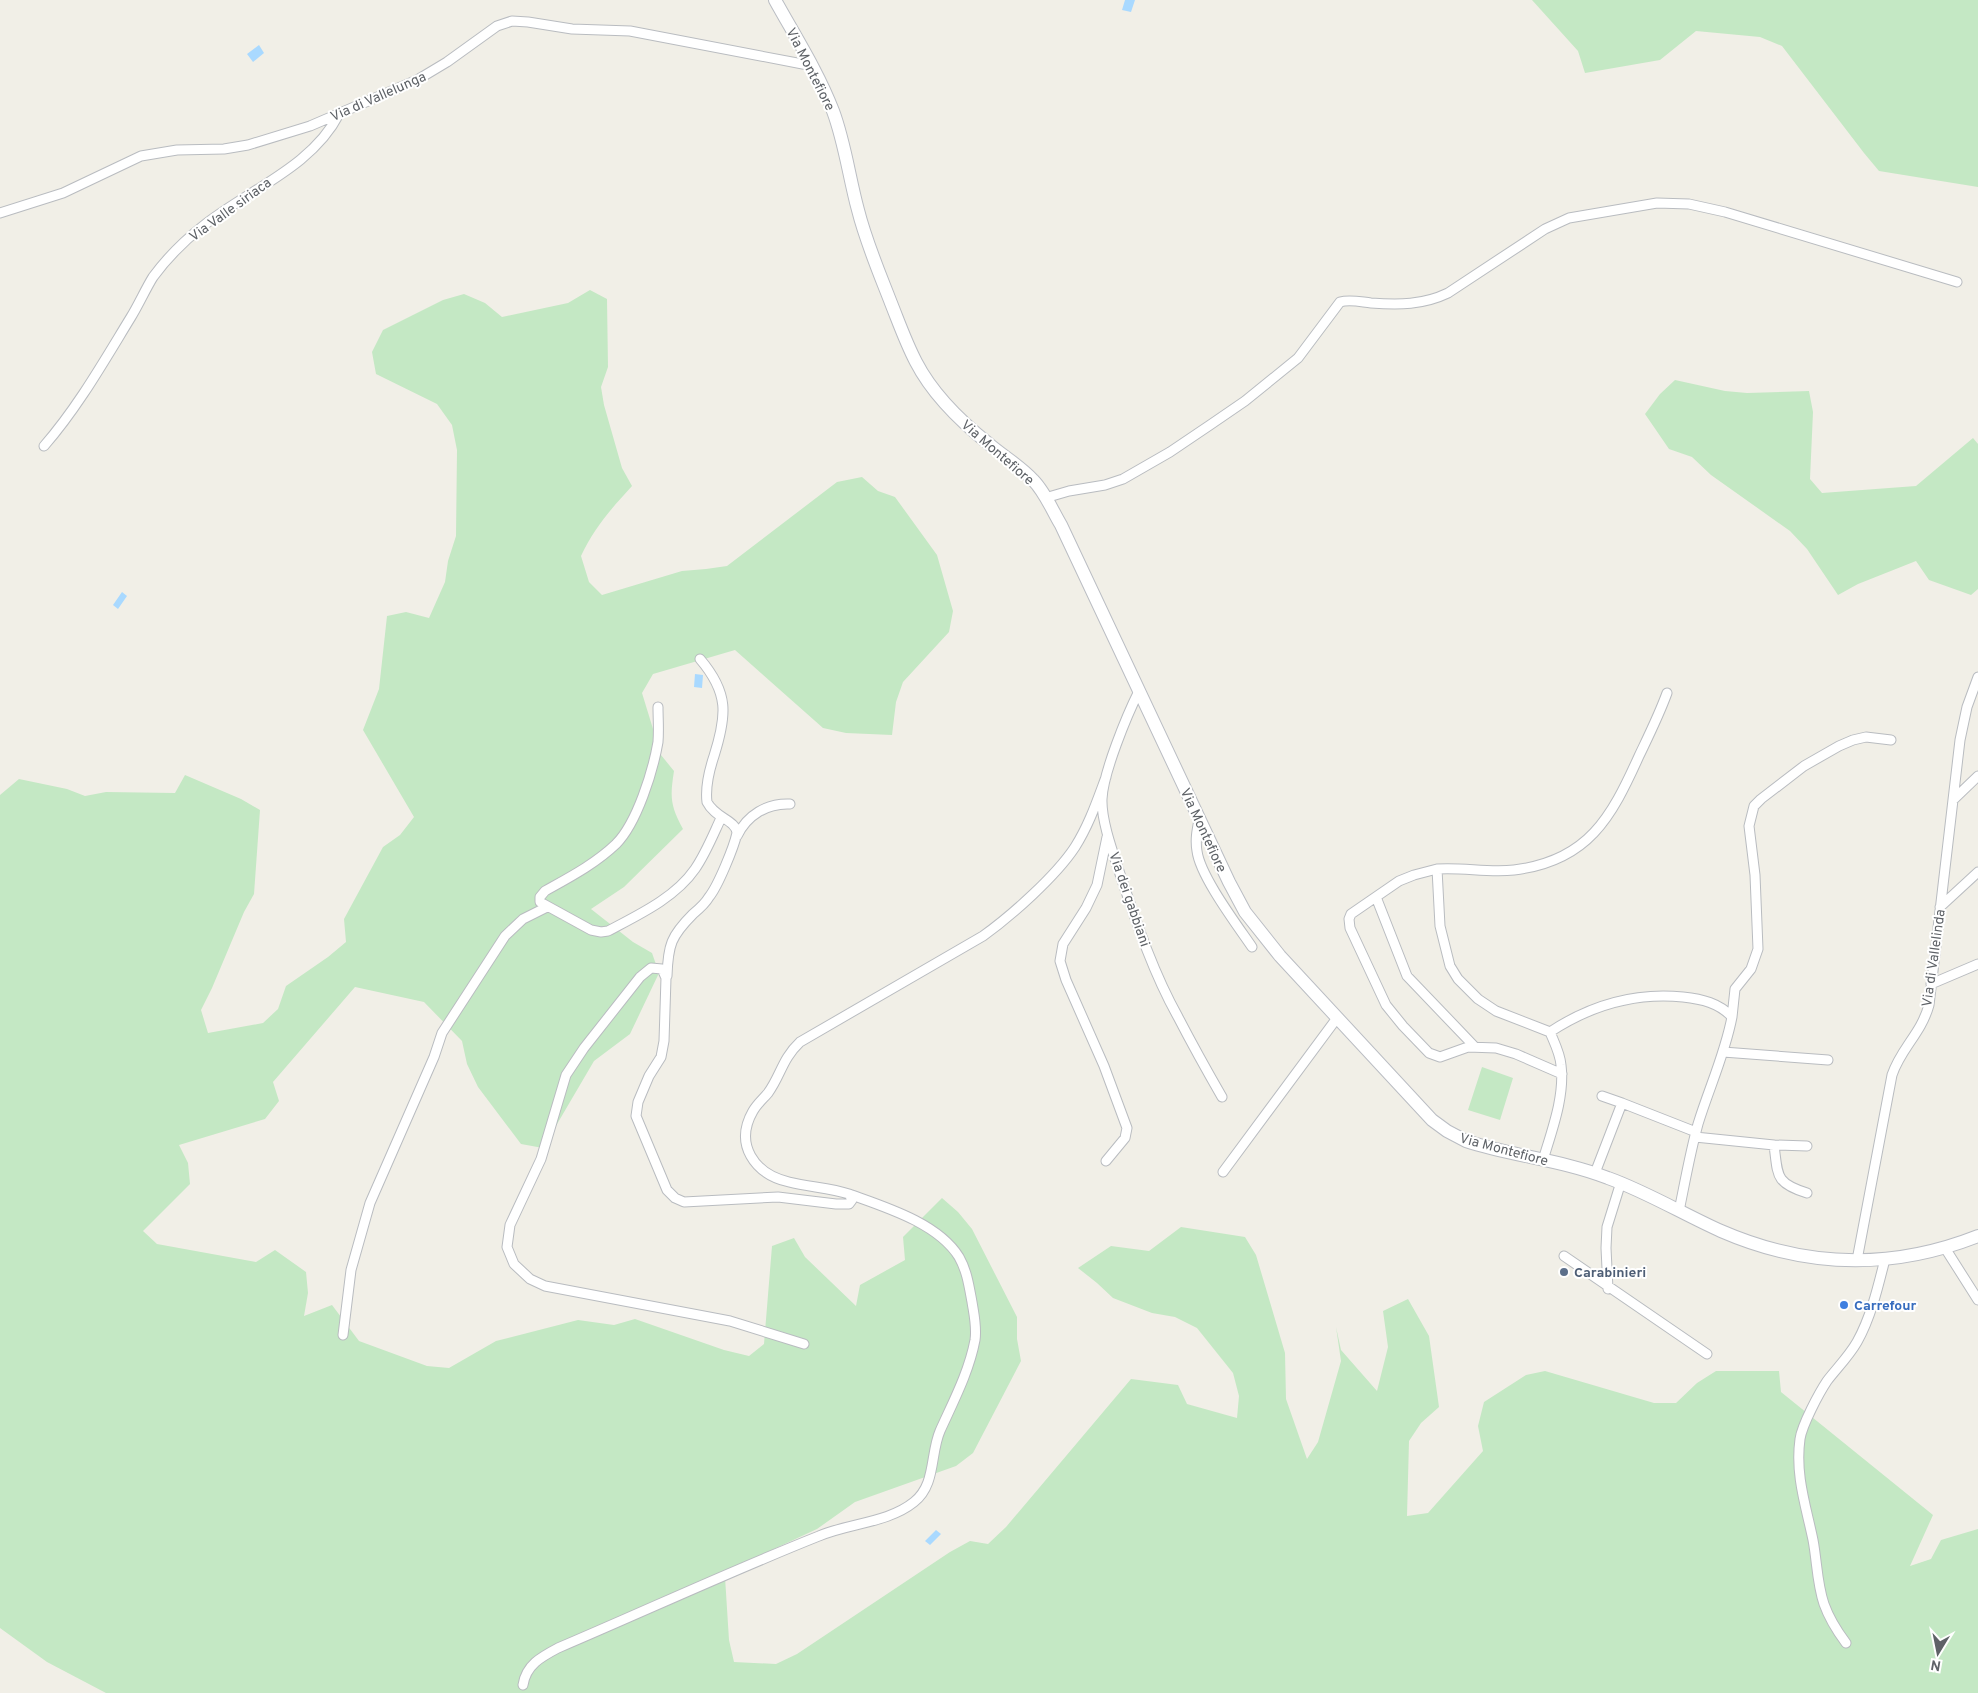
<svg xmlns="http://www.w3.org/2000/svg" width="1978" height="1693" font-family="Overpass,sans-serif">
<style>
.green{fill:#c4e8c4}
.water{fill:#a9d9ff}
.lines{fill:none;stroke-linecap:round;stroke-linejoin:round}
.minor-casing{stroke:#b9bcc0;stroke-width:11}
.secondary-casing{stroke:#babdc3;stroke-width:14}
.minor{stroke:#fff;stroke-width:9}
.secondary{stroke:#fff;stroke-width:12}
.service-dot{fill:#5c6f8a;stroke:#fff;stroke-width:2}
.shop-dot{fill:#3f7fe0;stroke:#fff;stroke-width:2}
.labels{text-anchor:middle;stroke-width:4;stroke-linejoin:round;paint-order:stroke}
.street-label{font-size:14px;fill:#5e6267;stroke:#fff}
.service-label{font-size:14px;font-weight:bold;fill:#4e5e75;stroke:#fff;text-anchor:start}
.shop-label{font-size:14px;font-weight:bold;fill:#366cbe;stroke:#fff;text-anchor:start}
</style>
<rect width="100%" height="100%" fill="#f1efe7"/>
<path class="green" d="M1532,0h446v187l-99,-16 -15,-18 -82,-107 -22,-9 -64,-6 -36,29 -75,13 -7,-22z
M590,290l17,9 1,68 -7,20 3,18 18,63 10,18c-21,23 -38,42 -51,70l8,26 13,13 80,-24 24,-2 21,-3 110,-84 25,-5 16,14 17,6 42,58 16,56 -4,21 -46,50 -7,20 -4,33 -46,-2 -23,-5 -88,-78 -82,24 -11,19 19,62 13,16c-4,26 -4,34 9,58l-59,58 -33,22 42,33 19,11 7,20 -29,61 -36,27 -51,87 -22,-4 -43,-57 -11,-23 -5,-23 -38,-39 -69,-15 -82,95 6,19 -14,18 -86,26 9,18 2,21 -47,47 14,13 99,18 19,-12 31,22 2,21 -4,23 28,-11 27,36 68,25 22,2 47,-27 82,-21 36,5 21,-6 89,31 25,6 15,-12 8,-98 22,-8 11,19 51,49 4,-21 45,-25 -2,-23 39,-39 16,14 14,17 45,88v22l4,22 -48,92 -17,13 -101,36 -38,27 -71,33 -21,15 4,63 5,22 42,2 21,-10 153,-102 20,-11 18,3 18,-17 125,-148 47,6 9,19 50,14 2,-22 -6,-23 -36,-45 -22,-11 -23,-4 -39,-15 -16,-15 -19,-15 33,-22 38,5 32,-24 64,10 11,18 29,98 1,46 21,60 11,-17 23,-81 -5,-34 5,23 36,41 11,-44 -5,-36 25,-12 21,37 10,71 -18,16 -12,18 -2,75 21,-3 55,-62 -5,-25 6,-24 42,-27 19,-4 109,32h22l21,-20 19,-12h63l2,21 152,123 -23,51 21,-7 10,-19 37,-11v164h-1872l-59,-31 -47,-34v-833l19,-16 48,10 18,7 21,-4 69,1 10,-18 56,24 19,11 -6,84 -10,18 -32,76 -11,22 7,23 55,-10 15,-14 8,-23 42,-29 18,-15 -2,-23 39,-72 17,-12 14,-18 -51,-87 16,-41 8,-73 19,-4 23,6 16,-36 3,-21 8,-25 1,-86 -5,-25 -15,-21 -61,-30 -4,-22 11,-22 60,-30 21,-6 21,9 17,14 66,-14z
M1675,380l50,11 22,2 62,-2 4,21 -3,67 12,14 94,-7 57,-48 5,6v145l-7,6 -42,-15 -13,-19 -58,23 -20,11 -31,-46 -17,-18 -79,-56 -19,-18 -23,-8 -24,-35 15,-20z
M1482,1067l31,11 -13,42 -32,-10z"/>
<path class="water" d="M1125,0h10l-4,12 -9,-2z
M259,45l5,8 -11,9 -6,-8z
M122,592l5,4 -9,13 -5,-4z
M695,674l8,1 -1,13 -8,-1z
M936,1530l5,4 -11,11 -5,-4z"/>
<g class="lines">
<g class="minor-casing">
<path id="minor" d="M0,213l63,-20 78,-37 36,-6 47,-1 24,-4 62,-19 107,-46 30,-18 50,-36 15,-5 16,1 44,7 58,2 183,35
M44,446c34,-39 60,-85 87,-129 8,-13 14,-27 22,-40 14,-19 32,-37 50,-51 45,-36 109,-59 136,-112
M1045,498l24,-7 36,-6 18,-6 47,-27 40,-27 35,-24 53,-43 42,-56c10,-3 21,0 31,1 28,2 52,2 77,-10l97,-64 24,-11 88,-15 32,1 36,8 232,70
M1139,691c-12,24 -36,82 -37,108 -1,23 13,59 20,81 16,47 32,94 56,137 14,27 29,54 44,80
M658,707c0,11 1,23 0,35 -5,29 -21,81 -42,102 -21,20 -46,33 -71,47l-5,6v5l51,28 10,2 7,-1c30,-16 67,-33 87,-62 11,-16 18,-34 26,-51
M1953,800l25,-24
M1199,820c-2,10 -4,20 -2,31 3,25 40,74 55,96
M737,836c10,-21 30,-33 53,-32
M1437,869c26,-2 51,4 77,1 74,-9 97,-52 125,-114 10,-21 20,-41 28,-63
M1376,897l31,79 67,70
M1940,907l38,-35
M667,976c1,-31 4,-40 26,-62 6,-5 12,-10 16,-17 9,-11 25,-50 28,-64 -1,-13 -22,-15 -30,-31 -2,-16 2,-31 7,-46 13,-41 15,-63 -14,-97
M1931,984l47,-20
M1732,1017l3,-28 16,-20 7,-20 -3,-74 -6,-49 5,-20 7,-7 43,-33 35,-20 14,-6 13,-3 25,3
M1550,1032c41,-27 84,-40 133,-35 19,2 36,6 49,20 -7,37 -23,71 -34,107 -8,29 -13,58 -19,87
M1723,1052l105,8
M1602,1096l20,7
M1695,1137l79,8c4,31 1,38 33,48
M1774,1145l33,1
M1543,1160c9,-30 22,-64 18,-95 -1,-12 -7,-23 -11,-33l-54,-21 -18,-12 -20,-20 -8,-13 -10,-40 -3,-57 -23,6 -15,6 -48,33 -2,5 1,9 36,77 17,21 26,27 11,4 28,-10 28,1 20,6 46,20
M1106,1161l19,-23 2,-10 -23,-62 -38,-86 -6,-19 3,-17 23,-36 11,-23 10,-48
M1223,1172l114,-154
M1595,1173l27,-70 74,29
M1945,1248l33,52
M1564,1256l143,98
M1857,1260l35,-185c9,-27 29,-41 37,-70l31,-265 7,-33 11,-30
M1608,1289l-2,-41 1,-21 14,-45
M343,1335l8,-65 19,-67 64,-146 8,-24 63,-97 18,-17 24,-12
M804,1344l-74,-23 -185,-35 -15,-7 -16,-15 -7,-17 3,-22 31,-66 25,-84 18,-27 56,-71 11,-9 11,1 4,9 -2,63 -3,16 -12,19 -11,26 -2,14 31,74 8,8 9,4 94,-5 58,7h13l3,-4 -3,-6c-19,-6 -40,-7 -60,-12 -35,-8 -55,-38 -36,-71 4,-7 10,-12 15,-18 13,-18 14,-34 32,-51l183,-106c28,-20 73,-60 92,-89 14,-22 22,-46 31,-70
M1846,1643c-9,-12 -17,-25 -22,-39 -7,-20 -7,-43 -11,-64 -7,-34 -18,-65 -13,-101 2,-14 19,-46 27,-58 10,-13 22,-25 30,-39 14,-25 21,-55 28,-83
M523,1685c3,-20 18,-28 35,-37 87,-37 173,-77 261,-112 30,-13 69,-13 95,-34 22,-17 16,-48 26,-71 13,-29 29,-59 35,-91 2,-13 -1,-25 -3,-38 -3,-16 -5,-31 -13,-45 -21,-34 -74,-50 -110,-63"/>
</g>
<g class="secondary-casing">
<path id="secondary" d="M775,0c20,36 43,72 58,111 12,32 16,66 25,99 8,32 21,62 33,93 8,20 15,40 25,59 17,33 44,59 73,82 14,12 31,22 44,36 12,12 19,30 28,45l168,357 16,30 35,44 152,164 15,11 19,10c46,15 96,19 142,37 39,14 75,36 113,53 85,37 171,39 257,5"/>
</g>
<use href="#minor" class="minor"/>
<use href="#secondary" class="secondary"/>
</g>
<circle class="service-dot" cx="1564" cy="1272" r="5"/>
<circle class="shop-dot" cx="1844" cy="1305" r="5"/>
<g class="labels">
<g class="street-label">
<text transform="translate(811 69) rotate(63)" y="5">Via Montefiore</text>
<text transform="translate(378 96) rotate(-24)" y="5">Via di Vallelunga</text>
<text transform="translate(230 209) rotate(-36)" y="5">Via Valle siriaca</text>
<text transform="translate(998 452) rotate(41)" y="5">Via Montefiore</text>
<text transform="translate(1204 830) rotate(65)" y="5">Via Montefiore</text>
<text transform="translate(1130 899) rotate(71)" y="5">Via dei gabbiani</text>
<text transform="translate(1933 958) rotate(-82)" y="5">Via di Vallelinda</text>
<text transform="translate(1504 1149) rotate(15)" y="5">Via Montefiore</text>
</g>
<g class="service-label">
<text x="1574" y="1277">Carabinieri</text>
</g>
<g class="shop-label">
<text x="1854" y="1310">Carrefour</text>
</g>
</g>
<g transform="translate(1938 1653) rotate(190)" stroke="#ffffff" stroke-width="4" paint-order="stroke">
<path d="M0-4L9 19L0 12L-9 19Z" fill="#5e6267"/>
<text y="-8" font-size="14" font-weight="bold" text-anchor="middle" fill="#5e6267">N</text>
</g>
</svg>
